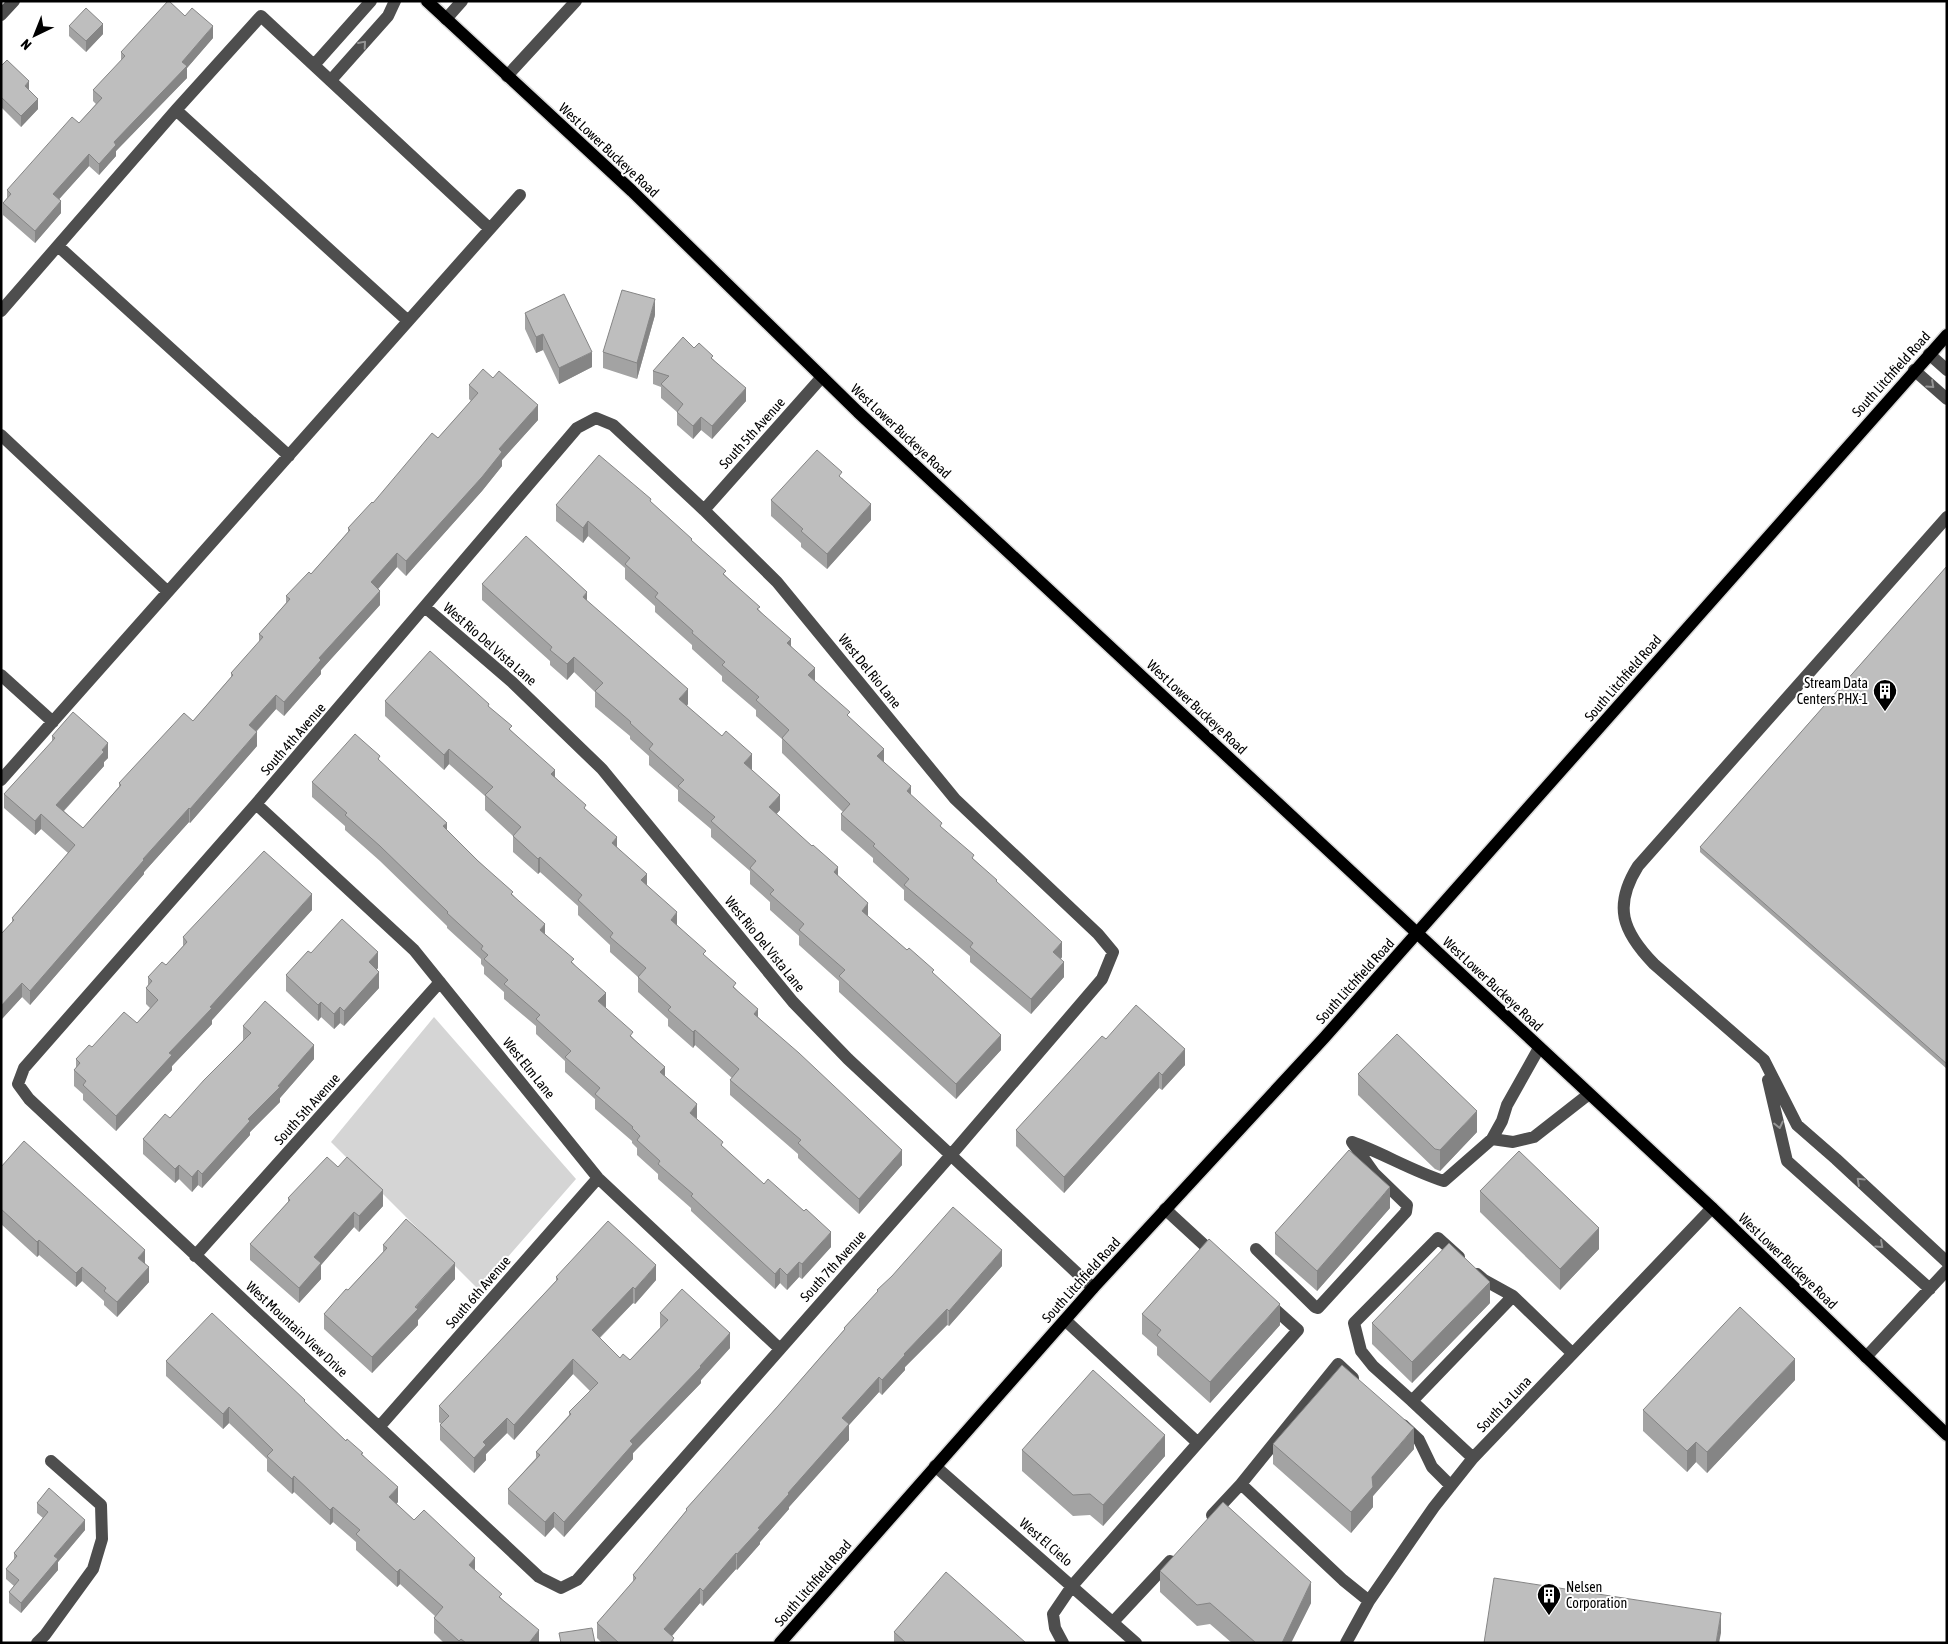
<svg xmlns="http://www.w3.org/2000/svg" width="1948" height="1644" font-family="'Asap Condensed',sans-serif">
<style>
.green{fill:#d5d5d5}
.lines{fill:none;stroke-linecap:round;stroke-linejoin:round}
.major-casing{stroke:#dbdbdb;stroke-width:15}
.minor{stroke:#4e4e4e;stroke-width:12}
.major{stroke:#000;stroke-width:12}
.wall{fill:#a3a3a3}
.shaded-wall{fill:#858585}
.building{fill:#bebebe;stroke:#858585}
.oneway{stroke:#959595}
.labels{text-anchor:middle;stroke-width:4;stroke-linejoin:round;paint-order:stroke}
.street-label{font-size:14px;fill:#000;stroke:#fff}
.poi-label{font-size:14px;fill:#000;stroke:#fff;text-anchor:end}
</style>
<rect width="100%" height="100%" fill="#fff"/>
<path class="green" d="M434,1017l142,162 -97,111 -148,-148z"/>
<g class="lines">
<g class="major-casing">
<path id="major" d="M427,1l205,190 226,221 854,796 235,227
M780,1643l313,-355 231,-250 623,-703"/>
</g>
<path class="minor" d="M1,15l13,-14
M446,19l16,-18
M314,65l57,-64
M507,76l69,-75
M331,80l57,-64 7,-15
M176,110l232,211
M58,246l231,210
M1,311l175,-201 85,-94 229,213
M1929,354l18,16
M1914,370l33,29
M596,418l17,7 91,85 73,72 178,217 143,135 15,18 -11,27 -151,176 -374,425 -16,8 -22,-11 -510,-478 -11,-15 6,-16 232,-264 321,-376z
M1,435l167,157
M704,510l118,-133
M1947,517l-309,349c-25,40 -16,65 16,98l110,96 33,65 39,34 111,103
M426,608l86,74 90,87 191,233 55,57 245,229
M1,675l52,47
M1,780l519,-585
M256,804l158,146 184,228 182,171
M1768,1080l19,81 143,128
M1492,1139l21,3 21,-5 55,-43
M1352,1142c31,11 60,29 92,39l48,-42 10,-18 5,-16 32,-57
M1165,1209l50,46
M1256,1249l59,58 3,1 88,-96 1,-7 -33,-32 -22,-31
M195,1256l245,-274
M1477,1274l7,6 29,16
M1866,1357l81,-87
M1412,1401l-39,-35 -12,-15 -7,-28 84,-85 21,19
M1403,1425l16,15 13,27 19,19
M380,1426l218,-248
M1198,1443l100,-113 -29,-26
M1473,1458l-61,-57 101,-105 59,57
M935,1466l201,177
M1241,1484l97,-120 15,14
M1212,1515l29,-31 102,96 26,21
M1113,1622l57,-61
M37,1643l8,-8 48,-66 9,-30 -1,-34 -50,-44
M1063,1643l-8,-15 -2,-14 19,-28 126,-143 -133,-123
M1346,1643l23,-42 42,-61 23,-33 39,-49 239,-250"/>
<use href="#major" class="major"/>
</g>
<path class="wall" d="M185,16l28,22 -26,30v10l-71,73v5l-17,19 -10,-9 -30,33 2,14 -26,30 -32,-28v-12l4,-5v-8l72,-67 17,-19 -3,-3v-11l28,-29v-9z
M69,26l34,8 -17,18 -17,-16z
M1,66l28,24 9,19 -17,18 -20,-20z
M525,313l67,54 -33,17 -16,-34 -7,3 -11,-24z
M655,315l-18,64 -34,-11v-16z
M694,348l19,11 33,42 -34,38 -11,-9 -8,9 -16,-14v-13l-16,-14v-11l-8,-3v-13z
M469,385l69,35 -36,40v6l-20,25 -76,85 -9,-9 -19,22 2,16 -59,65v4l-37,42 -8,-7 -19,22v15l-67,77 -1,-1 -45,50v2l-114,131 -8,-8 -21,23v-86l11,-11v-5l56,-65 -27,-24 -6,6 -31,-27v-14l48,-52v-6l56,22 -4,4v4l-40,45 19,17 36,-41v-4l74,-62 38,-44v-4l28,-31v-8l27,-31v-7l25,-22 37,-42v-4l90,-90 33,-37 -2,-2z
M842,478l29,42 -44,49 -26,-22v-4l-30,-27v-16z
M651,502l41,39 68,70 31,35 24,35 35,37 34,44 27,33 31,33 55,54 65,75 -1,2 3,18 -33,37 -61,-52v-6l-66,-56v-10l-31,-28v-4l-32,-28v-16l2,-2 -61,-59v-14l-26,-23v-6l-34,-29v-5l-30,-27v-4l-37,-33v-6l-30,-27v-11l-37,-32 -5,7 -27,-22v-16z
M1947,566v503l-247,-217v-5z
M482,584l105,17 101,103 -1,2 65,63v1l28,40 -4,4 62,62 30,41 66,57 67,76 -45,49 -117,-107v-11l-40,-36v-9l-29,-26v-8l-20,-18v-13l-39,-34v-8l-33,-28v-11l-29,-25v-9l-19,-17v-3l-35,-29v-15l-21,-20 -7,8 -17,-15v-4l-68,-61z
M385,701l104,6 97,103 31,37 60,79 59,63 22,28 144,148 -43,49 -61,-56v-4l-68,-59v-15l2,-2 -37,-33 -2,3 -25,-22v-7l-30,-27v-15l-28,-25v-7l-32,-30v-9l-38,-34 -2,2 -25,-22v-16l-28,-26v-14l-36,-32 -5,6 -59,-54z
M380,762l67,68 66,65 32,39 29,30 32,44 27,30 32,38 32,43 26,28 108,100 -29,32 -3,-2 -12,13 -7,-7 -5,6 -84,-78v-3l-33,-29v-5l-21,-19v-7l-5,-5v-2l-37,-32v-10l-30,-27v-11l-29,-27v-8l-32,-27v-7l-20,-18v-7l-3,-3v-5l-34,-31v-2l-67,-65 -35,-31v-4l-33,-29v-15z
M312,910l-100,110v4l-40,42v4l-56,61 -33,-31v-6l-9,-8v-16l2,-2v-9l16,-12 45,-24 13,-15 -4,-4v-16l2,-3v-8l18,-12 17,-19v-9z
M311,953l67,15 -1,1 2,19 -35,38 -4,-3 -6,6 -13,-12 -3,4 -32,-30v-16z
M243,1026l71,33 -34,39v4l-30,30v3l-48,53 -4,-3 -6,7 -13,-13 -4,4 -32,-29v-15l27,-21 73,-78z
M1106,1039l79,26 -23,25 -3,-2 -95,105 -48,-47v-16z
M1358,1074l119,58 -37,39 -5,-2 -77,-74z
M1,1167l144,96 4,19 -32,35 -13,-12v-4l-22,-20 -6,6 -37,-32 -2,2 -36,-33z
M338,1167l45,39 -24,26 -5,-5 -33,38v14l-22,24 -49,-43v-16l38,-42v-4z
M1480,1191l119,58 -39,41 -80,-78z
M1390,1208l-73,83 -42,-37v-21z
M383,1245l72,34 -37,41v5l-46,48 -48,-44v-15l24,-24 35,-38z
M1002,1266l-53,60 -2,-1 -42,42v3l-23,25 -3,-3 -30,33v15l-60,67v2l-29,33v2l-23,26 -1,-1 -33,37 -3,-3 -28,33 2,7h-72l-5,-5v-15l36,-41v-7l53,-64v-2l92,-103 66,-76v-2l33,-35v-3z
M556,1277l100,3 -21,24 -2,-1 -33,35 20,20 10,2 30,-32v-15l70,35 -29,32v3l-68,70v6l-69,78 -10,-10 -9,10 -37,-33v-15l28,-31v-6l33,-37v-3l21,-21 -17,-17 -59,66 -7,-7 -21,21v6l-12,13 -34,-33v-15l1,-1 -2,-2v-16l117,-125z
M1490,1303l-78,80 -40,-39v-21z
M1142,1314l138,11 -70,78 -53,-48v-8l-15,-13z
M166,1361l139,42 41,38 17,14 35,47 -2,2 18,16 61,50 27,29 37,44h-95l-10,-10v-15l1,-2 -35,-32 -3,3 -41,-37v-8l-23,-20 -3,3 -36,-33 -2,2 -25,-23v-12l-38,-36 -6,6 -57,-53z
M1795,1380l-88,93 -11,-11 -9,10 -44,-41v-21z
M1273,1444l141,5 -41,47v11l-22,26 -78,-69z
M1022,1450l143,6 -62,70 -13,-11 -17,1 -51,-45z
M37,1503l48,27 -27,32v8l-37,43 -12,-10v-11l5,-6 -8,-7v-10l8,-9v-7l29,-35 -6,-5z
M1160,1571l151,32 -20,40h-59l-22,-19 -13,2 -37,-34z
M894,1632l132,11h-132z"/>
<path class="shaded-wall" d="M103,24v10l-17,18v-11z
M213,26v12l-26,30v10l-71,73v5l-17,19v-11l15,-22 68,-80z
M29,81v11l-4,-6z
M38,99v10l-17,18v-11z
M89,154v12l-36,40v-12z
M61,201v12l-26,30v-12z
M655,299v16l-18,64v-16z
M543,334v16l-7,3v-16z
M592,352v15l-33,17v-16z
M746,388v13l-34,38v-13z
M538,405v15l-36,40v6l-20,25 -76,85v-15l93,-112z
M701,417v13l-8,9v-13z
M871,504v16l-44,49v-15z
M588,521v15l-5,7v-15z
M397,553v14l-26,30v-15z
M380,591v14l-59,65v4l-37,42v-14l35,-44z
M587,592v16l-4,-11z
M791,639v15l-4,-11z
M574,657v15l-7,8v-16z
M815,668v16l-7,-9z
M688,689v15l-9,10v-15z
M276,695v14l-27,30v-14z
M257,732v14l-67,77v-14z
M108,743v15l-4,4v4l-48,53v-14z
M449,749v15l-5,6v-15z
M884,749v15l-7,-8z
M752,754v15l-8,10v-16z
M555,770v15l-4,-11z
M911,786v15l-4,-10z
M780,795v15l-11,13v-16z
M189,808v14l-45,50v2l-114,131v-14l113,-132z
M41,814v15l-6,6v-14z
M447,823v15l-4,-12z
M617,837v16l-5,-10z
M540,857v15l-2,2v-15z
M838,867v15l-4,-10z
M647,874v15l-6,-9z
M312,894v16l-100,110v4l-40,42v4l-56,61v-15l53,-63 41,-46z
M868,903v16l-6,-8z
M677,912v16l-6,-8z
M545,924v15l-5,-9z
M1062,942v15l-9,11v-16z
M378,952v16l-9,10v-16z
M1064,962v15l-33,37v-15z
M379,972v16l-35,38v-15z
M22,983v14l-21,23v-14z
M606,993v15l-8,-7z
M321,1002v15l-3,4v-16z
M340,1007v16l-6,6v-15z
M758,1009v15l-4,-10z
M695,1030v15l-2,3v-16z
M1001,1035v15l-45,49v-15z
M314,1045v14l-34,39v4l-30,30v3l-48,53v-14l46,-55z
M1185,1049v16l-23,25v-15z
M665,1067v15l-5,-10z
M1159,1072v16l-95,105v-16z
M697,1104v15l-7,-6z
M1477,1111v21l-37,39v-21z
M902,1150v15l-43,49v-15z
M179,1165v14l-4,4v-14z
M198,1170v15l-6,7v-15z
M1390,1187v21l-73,83v-20z
M383,1190v16l-24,26v-16z
M354,1212v15l-33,38v14l-22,24v-15l15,-31z
M1599,1228v21l-39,41v-21z
M831,1232v15l-29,32v-15z
M39,1240v15l-2,2v-15z
M145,1250v15l-7,-7z
M1002,1250v16l-53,60v-15z
M799,1262v15l-12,13v-15z
M455,1263v16l-37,41v5l-46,48v-16z
M656,1265v15l-21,24v-15z
M82,1267v14l-6,6v-14z
M149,1267v15l-32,35v-15z
M780,1268v15l-5,6v-15z
M1490,1282v21l-78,80v-21z
M633,1287v16l-41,42v-15z
M1280,1304v21l-70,78v-21z
M947,1309v16l-42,42v3l-23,25v-15l22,-26z
M730,1333v15l-29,32v3l-68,70v6l-69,78v-15l66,-81z
M573,1359v15l-59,66v-15z
M1795,1359v21l-88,93v-21z
M879,1377v15l-30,33v15l-60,67v2l-29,33v2l-23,26v-16l21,-26 30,-35 54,-75z
M229,1407v16l-6,6v-15z
M507,1418v15l-21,21v6l-12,13v-15l9,-16z
M1414,1428v21l-41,47v11l-22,26v-21l21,-35z
M1165,1435v21l-62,70v-21z
M1696,1442v20l-9,10v-21z
M294,1476v16l-2,2v-15z
M398,1487v15l-9,10v-15z
M333,1507v15l-3,3v-15z
M554,1512v15l-9,10v-15z
M85,1520v10l-27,32v8l-37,43v-10l33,-47z
M736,1553v16l-33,37v-15z
M475,1558v16l-6,-9z
M400,1569v15l-3,3v-15z
M1311,1582v21l-20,40h-9z
M700,1588v15l-34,40 -2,-14z
M1721,1613v20l-2,10h-3z
M539,1630v13h-10z"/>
<path class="building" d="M168,1h1l16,15 7,-8 21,18 -31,36 5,4 -73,76 2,3 -17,19 -10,-10 -36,40 8,7 -26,30 -32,-28 8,-9 -4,-4 65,-73 7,6 23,-25 -9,-8 32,-34 -4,-4z
M86,8l17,16 -17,17 -17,-15z
M7,60l22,21 -4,5 13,13 -17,17 -20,-19v-31z
M622,290l33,9 -18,64 -34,-11z
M564,294l28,58 -33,16 -16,-34 -7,3 -11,-24z
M683,337l11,11 5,-5 14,13 -2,2 35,30 -34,38 -11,-9 -8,9 -16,-14 6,-8 -22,-20 8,-8 -16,-5z
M483,369l10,9 6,-7 39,34 -39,44 3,3 -20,25 -76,84 -9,-8 -26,29 9,9 -61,67 2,2 -37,42 -8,-7 -27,30 8,7 -67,77 -1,-1 -46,51 1,1 -114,131 -8,-8 -21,23v-72l13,-14 -2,-2 63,-73 -34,-31 -6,7 -31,-27 51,-56 -3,-2 21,-24 35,31 -6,7 2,2 -48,53 27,23 38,-43 -2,-2 65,-70 9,8 40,-46 -2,-2 32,-36 -4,-3 31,-35 -4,-3 23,-24 2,2 39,-44 -2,-2 24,-26 1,1 59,-70 6,5 40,-45 -9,-8z
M817,450l25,22 -3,4 32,28 -44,50 -26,-23 2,-2 -32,-29z
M599,455l52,44 -1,2 42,38 -1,1 35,31 -3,3 37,33 -3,2 34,30 -4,4 28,25 -7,7 42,37 -3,3 37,34 -7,7 34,30 -4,5 35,32 -2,3 34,29 -2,3 25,22 -1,1 66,61 -9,10 11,10 -33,37 -61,-52 3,-4 -69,-58 5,-6 -36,-33 2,-2 -34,-30 9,-10 -68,-66 7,-8 -33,-30 3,-3 -37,-32 3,-3 -33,-29 1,-2 -38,-34 3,-4 -33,-29 5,-6 -42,-37 -5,7 -27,-23z
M526,536l61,56 -4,5 105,92 -9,10 43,37 4,-5 26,23 -8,9 36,32 -11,12 43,39 1,-1 25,22 -4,5 34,31 -6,8 45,39 2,-2 25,22 -2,2 69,63 -45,49 -117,-108 6,-6 -46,-40 5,-6 -34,-30 4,-4 -24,-22 6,-7 -45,-40 4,-4 -37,-31 6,-6 -35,-31 4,-5 -23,-21 1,-1 -36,-31 8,-8 -29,-26 -7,7 -17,-14 2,-3 -70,-63z
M1947,566v498l-247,-217z
M430,651l59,53 -1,2 24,20 -3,3 46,41 -4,4 35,31 -2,3 33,29 -5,6 35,31 -6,6 36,32 -6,8 35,31 -3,3 33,29 -3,4 25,22 -4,5 45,39 103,97 -43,49 -61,-56 3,-3 -71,-60 9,-11 -44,-39 -2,2 -25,-22 3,-3 -33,-30 8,-9 -36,-31 3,-4 -35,-33 4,-5 -42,-38 -2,2 -25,-23 8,-9 -36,-32 8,-8 -44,-38 -5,6 -59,-54z
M355,734l25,22 -2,3 69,64 -4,3 35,35 35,31 -2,2 34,30 -5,6 34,29 -3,3 35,31 -8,8 35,31 -3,4 35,31 -5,5 37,32 -7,9 33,29 -2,3 43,39 4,-5 36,32 2,-2 25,23 -29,32 -3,-2 -12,13 -7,-7 -5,6 -84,-78 2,-2 -35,-30 2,-3 -23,-21 3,-4 -8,-8 1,-1 -38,-33 5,-6 -35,-31 6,-6 -35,-32 4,-4 -36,-31 4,-4 -24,-21 4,-4 -7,-6 2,-3 -36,-33 1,-1 -68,-66 -35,-31 2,-2 -35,-31z
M264,851l48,43 -102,113 2,1 -43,45 3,2 -56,61 -33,-31 3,-4 -12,-11 6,-7 -4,-4 13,-14 3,2 32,-35 13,11 21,-23 -12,-12 6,-7 -4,-4 14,-15 4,3 21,-23 -4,-5z
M342,919l36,33 -9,10 10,10 -35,39 -4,-4 -6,7 -13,-12 -3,3 -32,-30 22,-24 3,2z
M265,1001l49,44 -36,41 2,1 -32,32 2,2 -48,53 -4,-4 -6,7 -13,-12 -4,4 -32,-30 22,-25 5,4 34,-38 47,-47 -8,-7z
M1136,1005l49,44 -23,26 -3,-3 -95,105 -48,-47 86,-94 4,3z
M1397,1034l80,77 -37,39 -5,-1 -77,-75z
M24,1141l121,109 -7,8 11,9 -32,35 -13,-11 2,-3 -24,-21 -6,6 -37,-33 -2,2 -36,-33v-42z
M1349,1150l41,37 -73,84 -42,-38z
M1519,1151l80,77 -39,41 -80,-78z
M327,1157l11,10 9,-10 36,33 -24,26 -5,-4 -40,45 7,6 -22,25 -49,-44 40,-44 -2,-2z
M953,1207l49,43 -53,61 -2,-2 -43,45 1,1 -23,25 -3,-3 -37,41 7,6 -61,69 1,1 -31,34 2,1 -23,25 -1,-1 -33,38 -3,-3 -36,41 10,9 -4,5h-51l-22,-20 39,-45 -3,-3 54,-65 -1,-1 92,-103 67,-77 -1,-1 34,-37 -1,-1 15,-14z
M406,1219l49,44 -40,44 3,2 -46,48 -48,-43 22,-25 2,1 39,-42 -4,-3z
M608,1221l48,44 -21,24 -2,-2 -41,43 28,28 3,-4 7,6 38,-40 -8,-7 22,-24 48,44 -30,33 1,1 -71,74 3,3 -69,78 -10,-10 -9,10 -37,-33 32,-34 -4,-3 35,-38 -2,-2 29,-29 -25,-24 -59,66 -7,-7 -24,24 3,3 -12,13 -34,-33 9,-9 -10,-10 119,-127 -2,-2z
M1209,1239l71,65 -70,78 -53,-47 4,-5 -19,-16z
M1449,1243l41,39 -78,80 -40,-39z
M1740,1307l55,52 -88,93 -11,-10 -9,9 -44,-41z
M212,1313l93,87 -1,1 42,40 1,-2 16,14 -2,1 37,33 -9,10 25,23 10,-10 51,48 -6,7 33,29 -3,3 40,33 -10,13h-63l-5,-4 -2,2 -25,-23 9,-11 -43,-38 -3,3 -41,-38 4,-4 -27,-23 -3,3 -36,-34 -2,3 -25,-23 6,-6 -44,-43 -6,7 -57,-53z
M1342,1365l72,63 -42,49 1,10 -22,25 -78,-68z
M1093,1370l72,65 -62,70 -13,-11 -17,1 -51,-45z
M49,1488l36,32 -31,36 4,3 -37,44 -12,-11 10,-12 -13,-11 11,-13 -3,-3 34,-41 -11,-9z
M1223,1502l88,80 -29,61h-26l-46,-40 -13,2 -37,-34z
M946,1572l80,71h-120l-12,-11z
M1494,1578l227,35 -5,30h-232z
M592,1628l3,15h-34l-2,-10z"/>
<defs><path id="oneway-chevron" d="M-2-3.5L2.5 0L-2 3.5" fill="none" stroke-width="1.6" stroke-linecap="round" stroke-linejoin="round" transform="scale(1.25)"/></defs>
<g class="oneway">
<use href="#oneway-chevron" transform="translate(363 44) rotate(-49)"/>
<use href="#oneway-chevron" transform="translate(1931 385) rotate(42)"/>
<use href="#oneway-chevron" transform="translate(1779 1125) rotate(77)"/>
<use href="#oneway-chevron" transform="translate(1860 1181) rotate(-137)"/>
<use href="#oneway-chevron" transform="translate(1880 1245) rotate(42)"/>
</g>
<defs>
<g id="building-pin" transform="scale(1.25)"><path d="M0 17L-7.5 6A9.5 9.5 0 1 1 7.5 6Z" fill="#000" stroke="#fff"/><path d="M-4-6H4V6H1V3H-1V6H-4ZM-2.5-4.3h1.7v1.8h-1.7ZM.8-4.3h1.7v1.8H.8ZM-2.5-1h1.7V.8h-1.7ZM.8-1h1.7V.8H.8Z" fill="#fff"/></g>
</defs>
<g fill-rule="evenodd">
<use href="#building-pin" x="1885" y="691"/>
<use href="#building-pin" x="1549" y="1595"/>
</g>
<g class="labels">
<g class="street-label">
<text transform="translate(609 150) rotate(43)" y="5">West Lower Buckeye Road</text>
<text transform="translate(1891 374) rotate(-48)" y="5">South Litchfield Road</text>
<text transform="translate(901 431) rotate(43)" y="5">West Lower Buckeye Road</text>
<text transform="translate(752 433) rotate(-48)" y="5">South 5th Avenue</text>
<text transform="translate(490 644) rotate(41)" y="5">West Rio Del Vista Lane</text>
<text transform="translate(870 671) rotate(51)" y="5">West Del Rio Lane</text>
<text transform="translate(1623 678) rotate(-49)" y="5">South Litchfield Road</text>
<text transform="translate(1197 707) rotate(43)" y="5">West Lower Buckeye Road</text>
<text transform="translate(293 739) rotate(-49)" y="5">South 4th Avenue</text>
<text transform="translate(765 944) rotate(51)" y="5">West Rio Del Vista Lane</text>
<text transform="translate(1355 981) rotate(-48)" y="5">South Litchfield Road</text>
<text transform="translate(1493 984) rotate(43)" y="5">West Lower Buckeye Road</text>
<text transform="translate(529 1068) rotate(51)" y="5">West Elm Lane</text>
<text transform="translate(307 1109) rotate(-48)" y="5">South 5th Avenue</text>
<text transform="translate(1788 1261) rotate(44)" y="5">West Lower Buckeye Road</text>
<text transform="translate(833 1266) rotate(-48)" y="5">South 7th Avenue</text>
<text transform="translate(1081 1280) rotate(-48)" y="5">South Litchfield Road</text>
<text transform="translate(478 1292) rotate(-49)" y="5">South 6th Avenue</text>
<text transform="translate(297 1329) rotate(43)" y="5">West Mountain View Drive</text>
<text transform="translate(1504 1404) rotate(-46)" y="5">South La Luna</text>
<text transform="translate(1046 1542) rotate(41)" y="5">West El Cielo</text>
<text transform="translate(813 1583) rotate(-49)" y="5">South Litchfield Road</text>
</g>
<g class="poi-label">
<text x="1868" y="688">Stream Data<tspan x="1868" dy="16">Centers PHX-1</tspan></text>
<text x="1566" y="1592" text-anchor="start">Nelsen<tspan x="1566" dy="16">Corporation</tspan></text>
</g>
</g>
<rect width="1948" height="1644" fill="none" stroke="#000000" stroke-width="5"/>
<g transform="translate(35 35) rotate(223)" stroke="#ffffff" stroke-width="4" paint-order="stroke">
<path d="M0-4L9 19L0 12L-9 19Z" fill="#000000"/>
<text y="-8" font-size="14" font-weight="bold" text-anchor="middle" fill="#000000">N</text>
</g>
</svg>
